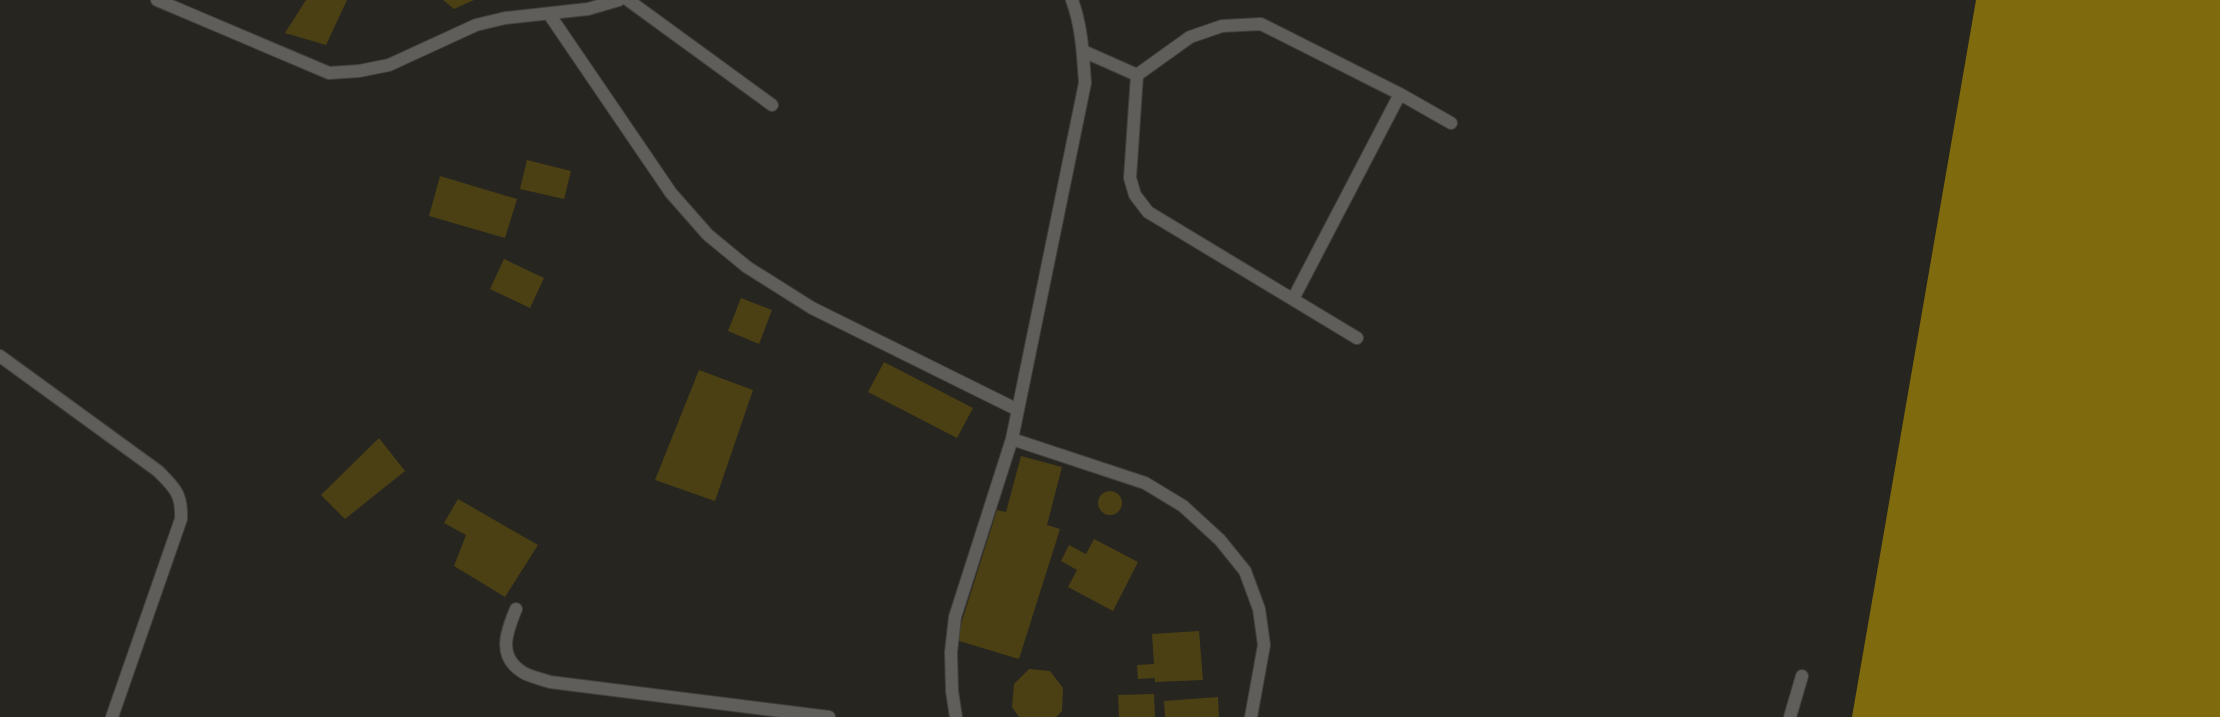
<svg xmlns="http://www.w3.org/2000/svg" width="2220" height="717" font-family="Inter,sans-serif">
<style>
.water{fill:#7f6b0d}
.building{fill:#4b4014}
.lines{fill:none;stroke-linecap:round;stroke-linejoin:round}
.minor-casing{stroke:#42403c;stroke-width:14}
.minor{stroke:#5f5e5b;stroke-width:12}
</style>
<rect width="100%" height="100%" fill="#272520"/>
<path class="water" d="M1976,0h244v717h-368z"/>
<path class="building" d="M306,0h41l-21,45 -41,-12z
M443,0h31l-20,9z
M527,160l44,11 -7,28 -44,-10z
M440,176l77,23 -12,39 -76,-22z
M504,259l40,19 -14,30 -40,-19z
M741,298l31,12 -13,34 -31,-13z
M884,362l89,46 -16,30 -89,-46z
M699,370l54,20 -38,111 -60,-21z
M379,438l26,33 -60,48 -24,-24z
M1021,456l41,11 -15,58 13,4 -41,130 -63,-19 41,-130 9,2z
M1098 503a12 12 0 1 1 24 0a12 12 0 1 1-24 0Z
M458,499l80,46 -33,52 -51,-31 12,-31 -22,-12z
M1094,539l44,23 -25,49 -45,-24 9,-17 -16,-9 8,-16 17,9z
M1199,631l4,49 -48,2v-4l-17,1 -1,-14 17,-1 -2,-30z
M1029,669l21,2 13,17 -1,23 -6,6h-37l-7,-10 2,-23z
M1154,694l1,23h-36l-1,-22z
M1218,697l1,20h-54l-1,-16z"/>
<g class="lines">
<g class="minor-casing">
<path id="minor" d="M157,0l172,73 30,-2 30,-6 87,-40 29,-7 83,-9 31,-9
M628,0l144,105
M549,14l122,179 37,42 39,32 65,41 206,102
M1083,51l54,24 -7,103 5,17 13,17 209,126
M1137,75l53,-38 32,-11 39,-2 139,70 51,29
M1293,299l107,-205
M0,356l158,115c17,17 24,23 23,48l-69,198
M1012,439l133,44 38,23 37,34 25,31 14,38 5,36 -13,72
M516,609c-9,22 -20,48 8,64 7,4 18,6 26,9l279,35
M956,717l-4,-26 -1,-39 4,-35 57,-178 73,-356c-2,-28 -3,-56 -13,-83
M1790,717l12,-41"/>
</g>
<use href="#minor" class="minor"/>
</g>
</svg>
